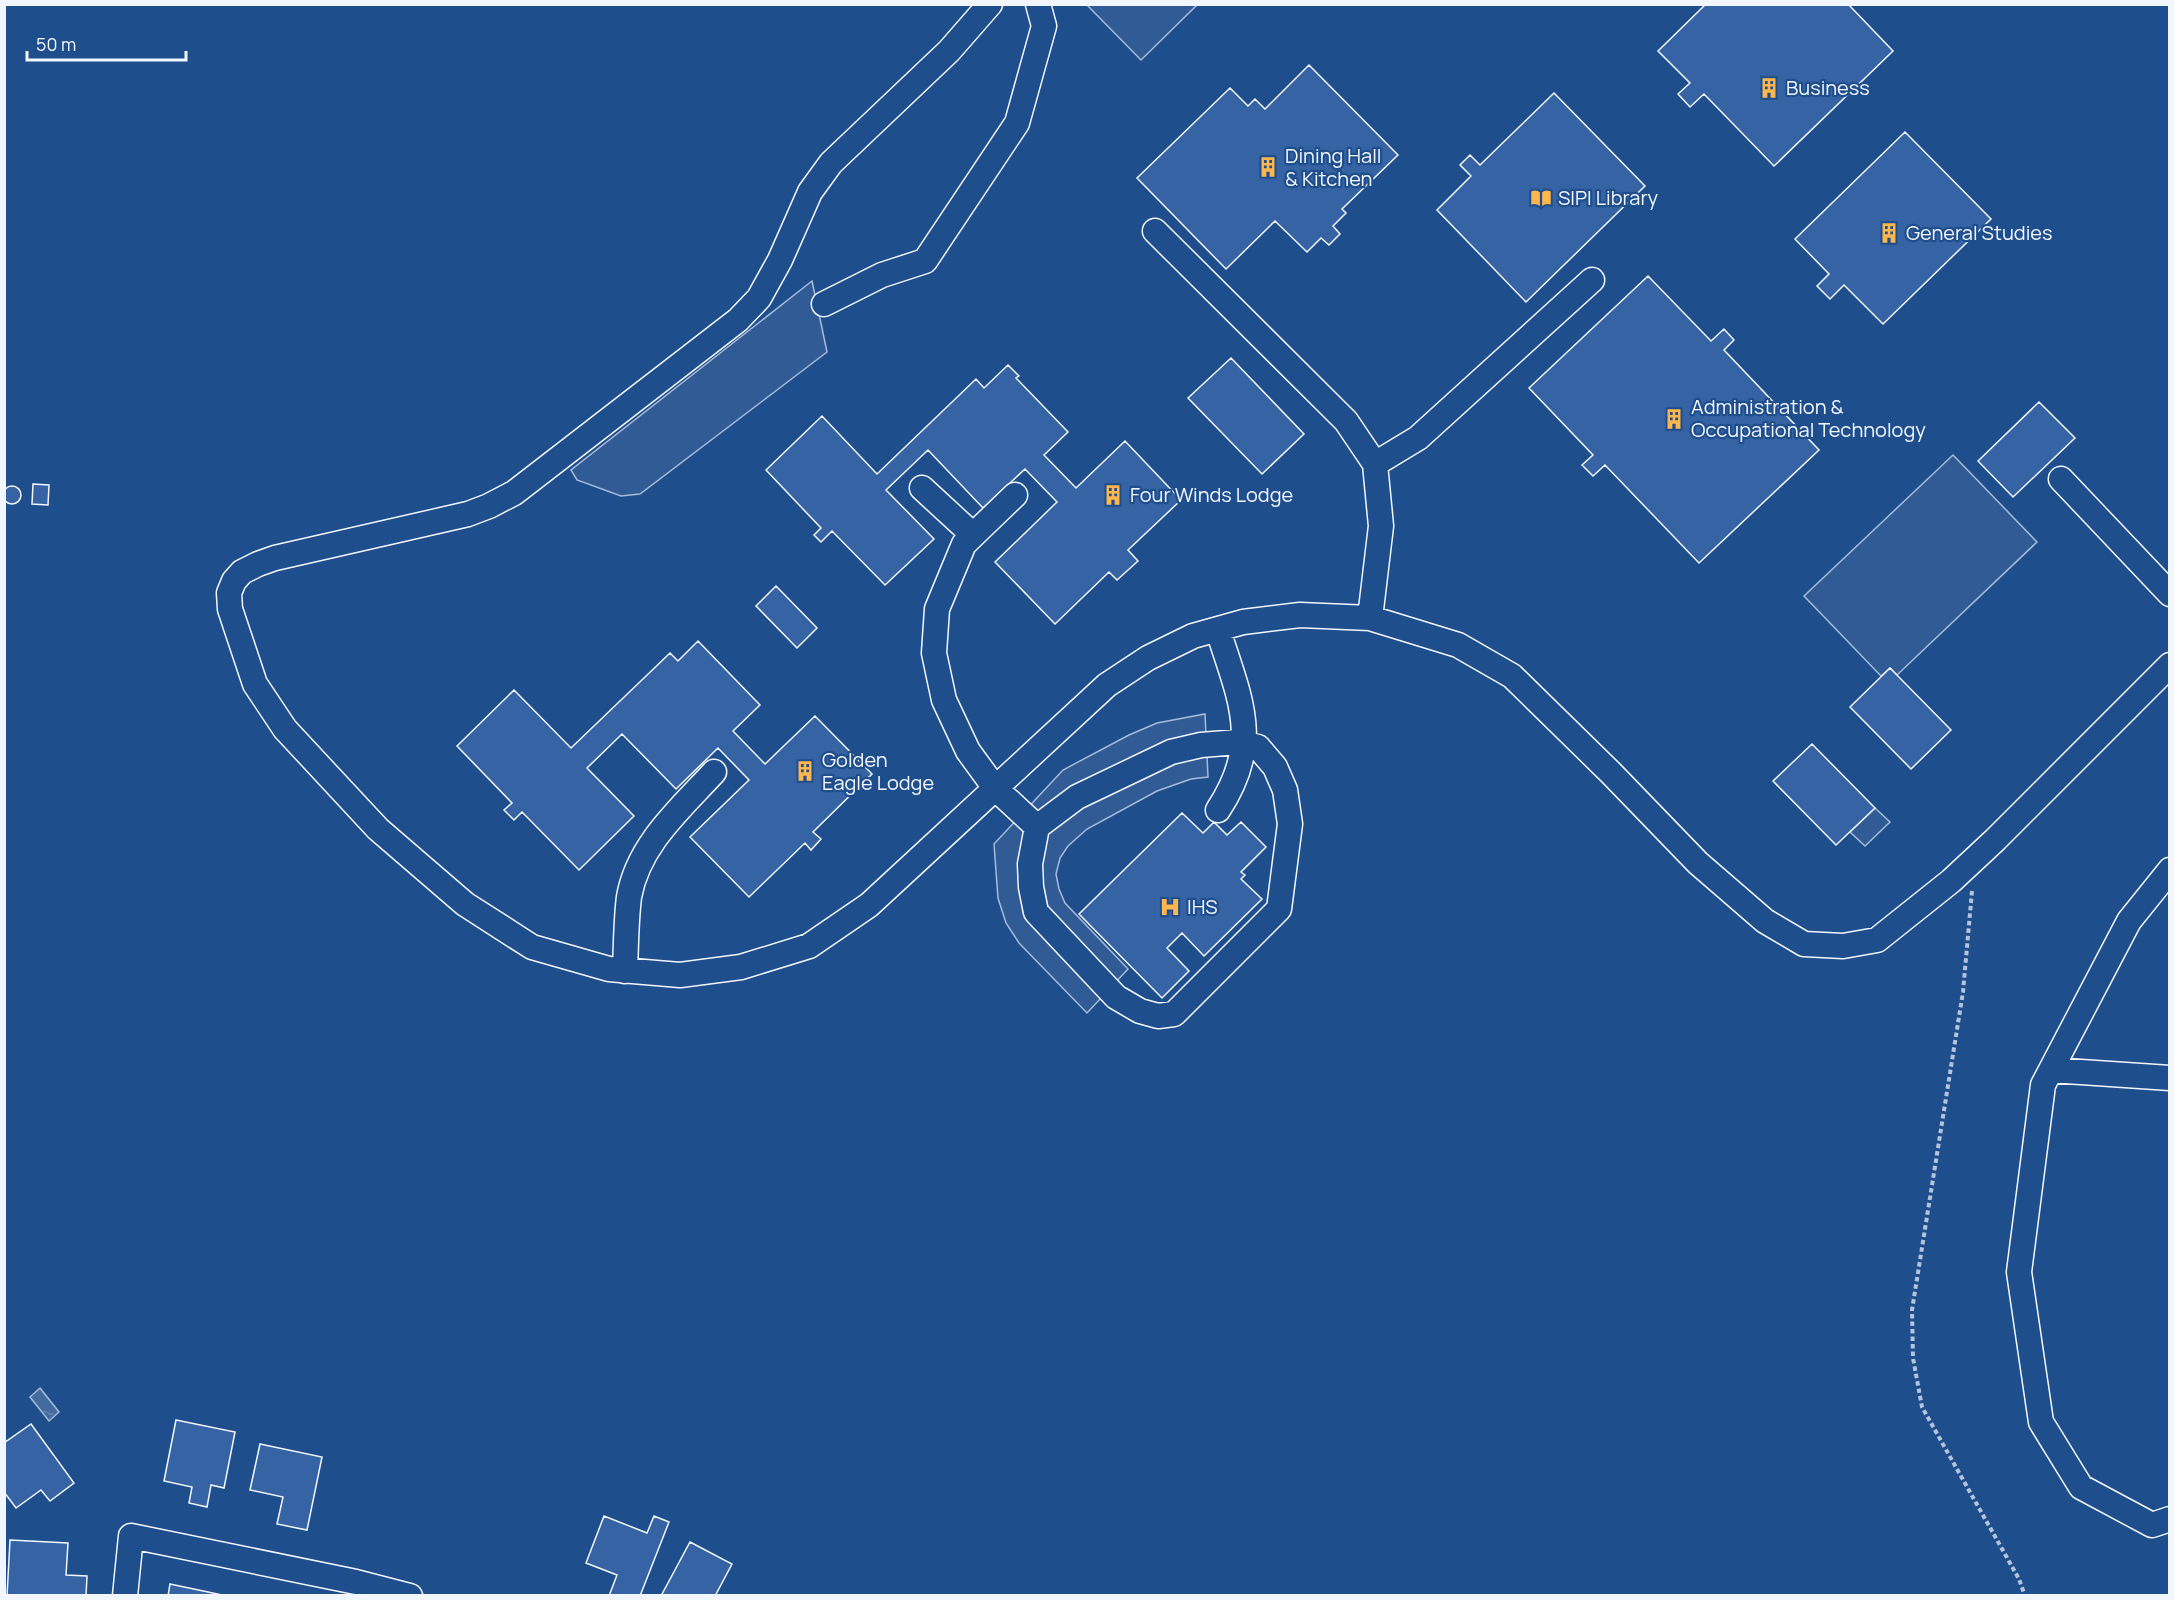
<svg xmlns="http://www.w3.org/2000/svg" width="2174" height="1600" font-family="Manrope,sans-serif">
<style>
.built{fill:#305b95;stroke:#a8bbd7;stroke-width:1.5}
.water{fill:url(#water-ripples);stroke:#a8bbd7;stroke-width:1.5}
.building{fill:#3563a3;stroke:#f2f6ff;stroke-width:1.5}
.lines{fill:none;stroke-linecap:round;stroke-linejoin:round}
.minor-casing{stroke:#f2f6ff;stroke-width:27}
.path{stroke:#b3c4dc;stroke-width:4;stroke-dasharray:4.5 3;stroke-linecap:butt}
.minor{stroke:#1f4e8c;stroke-width:24}
.labels{text-anchor:middle;stroke-width:4.5;stroke-linejoin:round;paint-order:stroke}
.poi-label{font-size:20px;fill:#f2f6ff;stroke:#1f4e8c;text-anchor:start}
</style>
<defs>
<pattern id="water-ripples" width="26" height="14" patternUnits="userSpaceOnUse" patternTransform="scale(1.5)"><rect width="26" height="14" fill="#446ba0"/><path d="M2 4q2-2 4 0t4 0M15 11q2-2 4 0t4 0" fill="none" stroke="#5f81ae"/></pattern>
</defs>
<rect width="100%" height="100%" fill="#1f4e8c"/>
<path class="built" d="M1087,5h110l-56,55z
M812,281l15,71 -187,142 -19,2 -44,-16 -6,-10z
M1953,455l84,87 -140,133 -7,-7 -9,8 -77,-80z
M1205,714l3,63 -17,2 -34,12 -70,38 -19,17 -8,12 -4,16 3,15 6,14 63,66 -41,44 -68,-70 -13,-20 -8,-25 -4,-54 69,-74 66,-35 28,-12z
M1875,808l15,14 -25,24 -15,-14z"/>
<path class="water" d="M40,1388l19,24 -10,9 -19,-24z"/>
<path class="building" d="M1706,4h142l45,47 -119,115 -70,-72 -14,13 -12,-13 12,-11 -32,-32z
M1309,65l89,90 -56,54 4,4 -13,13 7,8 -11,11 -8,-7 -14,14 -32,-31 -49,48 -89,-91 93,-90 18,18 7,-7 10,10z
M1554,93l91,93 -119,116 -89,-92 34,-34 -11,-11 10,-10 10,10z
M1905,132l86,87 -108,105 -39,-39 -14,14 -13,-13 12,-12 -34,-35z
M1648,276l63,65 13,-12 10,11 -10,10 95,100 -120,113 -94,-98 -12,11 -11,-11 11,-10 -64,-67z
M1231,358l73,76 -42,40 -74,-76z
M1008,365l11,11 -3,2 52,54 -24,23 32,33 49,-47 56,59 -53,50 10,11 -21,19 -8,-8 -54,52 -60,-62 62,-60 -32,-33 -42,39 -55,-58 -42,40 48,49 -49,46 -53,-54 -11,11 -7,-7 7,-7 -55,-58 56,-54 55,58 99,-95 8,9z
M2039,402l36,36 -62,59 -35,-36z
M33,484l16,1 -1,20 -16,-1z
M3 495a9 9 0 1 1 18 0a9 9 0 1 1-18 0Z
M776,586l41,42 -20,20 -41,-42z
M698,641l62,64 -27,26 32,33 50,-48 57,58 -59,58 8,7 -10,11 -6,-7 -56,54 -59,-60 59,-57 -31,-32 -42,41 -54,-55 -35,34 47,48 -55,54 -57,-58 -8,8 -10,-10 8,-7 -55,-57 57,-56 57,58 99,-95 8,8z
M1890,668l61,62 -40,39 -61,-62z
M1812,744l63,64 -39,37 -63,-64z
M1182,813l21,20 11,-11 13,13 14,-13 25,25 -25,25 4,3 -4,4 21,20 -58,57 -22,-23 -15,15 22,23 -27,27 -83,-84z
M176,1420l59,12 -11,56 -13,-3 -4,22 -18,-4 3,-16 -28,-6z
M31,1424l43,59 -24,18 -9,-11 -25,18 -12,-16v-49z
M260,1444l62,13 -15,73 -30,-6 6,-27 -33,-7z
M604,1516l43,17 7,-17 15,6 -29,74h-31l8,-21 -31,-12z
M10,1540l58,3 -2,32 21,1 -1,20h-79z
M690,1542l42,22 -17,32h-54z
M170,1584l57,12h-59z"/>
<g class="lines">
<g class="minor-casing">
<path id="minor" d="M990,4l-41,47 -118,112 -21,29 -30,68 -21,38 -21,22 -224,173 -25,13 -21,8 -193,44 -17,6 -16,8 -8,9 -5,12 1,16 25,75 30,45 93,100 87,75 67,43 77,22 71,6 61,-8 68,-21 60,-41 238,-220 41,-27 45,-22 50,-14 57,-7 70,3 88,27 54,31 99,97 87,90 67,58 39,23 39,2 34,-6 74,-59 44,-41 175,-175
M1155,231l191,190 29,43 6,62 -11,92
M824,304l58,-29 43,-14 92,-138 27,-97 -6,-22
M1375,464l43,-26 174,-158
M2061,479l109,115
M922,488l51,47
M1015,495l-51,49 -27,65 -3,44 10,47 24,51 27,37 42,39 -7,37 1,23 5,25 80,85 24,14 18,5 16,-2 105,-105 11,-85 -5,-34 -10,-23 -17,-20 -20,-5 -37,3 -30,7 -94,45 -40,30
M1218,630c22,70 45,112 0,180
M2170,870l-41,51 -86,164 -24,187 22,150 40,65 71,38 18,-6
M625,971c1,-25 1,-50 4,-74 9,-52 51,-88 85,-125
M2051,1070l119,8
M125,1596l6,-60 225,46 54,14"/>
</g>
<path class="path" d="M1972,891l-9,101 -51,318 1,48 9,49 97,172 6,17"/>
<use href="#minor" class="minor"/>
</g>
<defs>
<g id="building-bare" transform="scale(1.62)"><path d="M-4-6H4V6H1V3H-1V6H-4ZM-2.5-4.3h1.7v1.8h-1.7ZM.8-4.3h1.7v1.8H.8ZM-2.5-1h1.7V.8h-1.7ZM.8-1h1.7V.8H.8Z" fill="#ffb74d" stroke="#1f4e8c" stroke-width="2.5" paint-order="stroke"/></g>
<g id="library-bare" transform="scale(1.62)"><path d="M-6-4Q-3-5.5-.7-3.5V5Q-3 3-6 4ZM6-4Q3-5.5 .7-3.5V5Q3 3 6 4Z" fill="#ffb74d" stroke="#1f4e8c" stroke-width="2.5" paint-order="stroke"/></g>
<g id="hospital-bare" transform="scale(1.62)"><path d="M-5-5h3v3.5h4V-5h3V5h-3V1.5h-4V5h-3Z" fill="#ffb74d" stroke="#1f4e8c" stroke-width="2.5" paint-order="stroke"/></g>
</defs>
<g fill-rule="evenodd">
<use href="#building-bare" x="1769" y="88"/>
<use href="#building-bare" x="1268" y="167"/>
<use href="#library-bare" x="1541" y="198"/>
<use href="#building-bare" x="1889" y="233"/>
<use href="#building-bare" x="1674" y="419"/>
<use href="#building-bare" x="1113" y="495"/>
<use href="#building-bare" x="805" y="771"/>
<use href="#hospital-bare" x="1170" y="907"/>
</g>
<g class="labels">
<g class="poi-label">
<text x="1786" y="95">Business</text>
<text x="1285" y="163">Dining Hall<tspan x="1285" dy="23">&amp; Kitchen</tspan></text>
<text x="1558" y="205">SIPI Library</text>
<text x="1906" y="240">General Studies</text>
<text x="1691" y="414">Administration &amp;<tspan x="1691" dy="23">Occupational Technology</tspan></text>
<text x="1130" y="502">Four Winds Lodge</text>
<text x="822" y="767">Golden<tspan x="822" dy="23">Eagle Lodge</tspan></text>
<text x="1187" y="914">IHS</text>
</g>
</g>
<rect width="2174" height="1600" fill="none" stroke="#f2f6ff" stroke-width="12"/>
<path d="M27 51v9h159v-9" fill="none" stroke="#f2f6ff" stroke-width="3"/>
<text x="36" y="51" font-size="18" fill="#f2f6ff" stroke="#1f4e8c" stroke-width="4.5" paint-order="stroke">50 m</text>
</svg>
